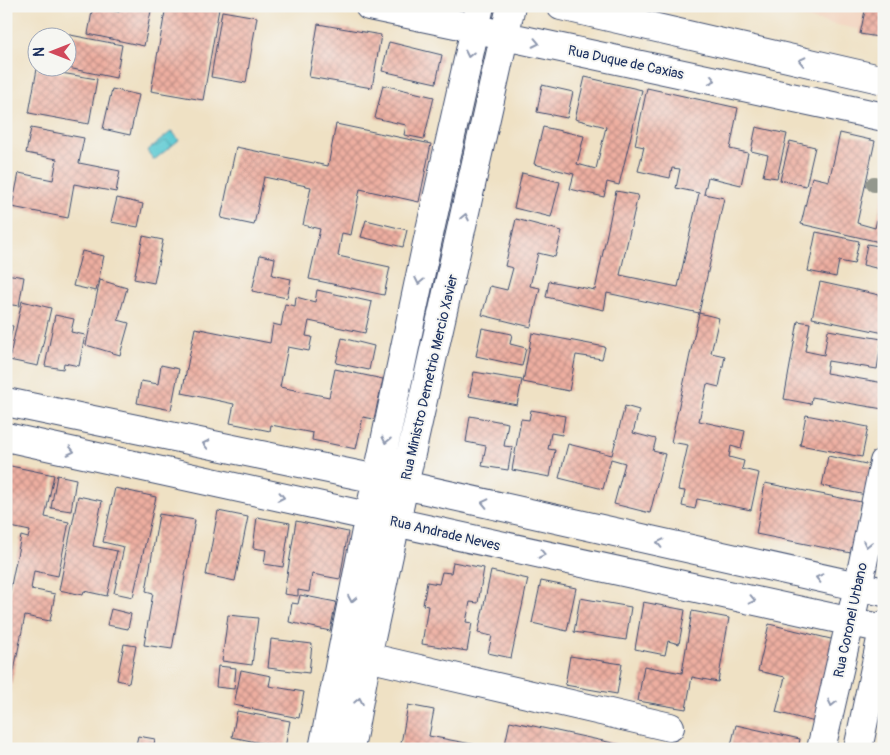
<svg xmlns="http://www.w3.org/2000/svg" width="890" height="755" font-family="Pangolin,sans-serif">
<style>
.built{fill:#f3d4bf}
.water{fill:url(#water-waves);stroke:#3c7c98}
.building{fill:url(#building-cross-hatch)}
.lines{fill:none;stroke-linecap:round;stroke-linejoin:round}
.street-casing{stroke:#3b4a6d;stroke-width:30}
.street{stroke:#fff;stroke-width:28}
.tree{fill:#93978d}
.oneway{stroke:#8d97ae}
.labels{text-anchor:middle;stroke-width:4;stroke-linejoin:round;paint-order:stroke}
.street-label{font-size:14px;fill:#1b2f5e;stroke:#f6f6f2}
</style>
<defs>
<pattern id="water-waves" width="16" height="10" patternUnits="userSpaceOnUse" patternTransform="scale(1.25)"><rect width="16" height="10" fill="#5dcad3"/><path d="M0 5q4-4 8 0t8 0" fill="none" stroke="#4ca4ae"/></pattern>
<pattern id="building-cross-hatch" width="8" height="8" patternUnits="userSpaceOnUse" patternTransform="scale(1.25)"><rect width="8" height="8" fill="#eeafa0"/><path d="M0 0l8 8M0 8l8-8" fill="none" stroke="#c08f86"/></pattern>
</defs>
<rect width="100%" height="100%" fill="#f6f6f2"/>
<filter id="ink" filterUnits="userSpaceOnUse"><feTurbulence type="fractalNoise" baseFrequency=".02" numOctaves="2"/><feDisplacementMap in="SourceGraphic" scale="10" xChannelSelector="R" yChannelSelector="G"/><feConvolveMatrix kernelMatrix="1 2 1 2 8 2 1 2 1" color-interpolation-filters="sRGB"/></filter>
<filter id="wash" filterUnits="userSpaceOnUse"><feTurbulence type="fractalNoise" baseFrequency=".0096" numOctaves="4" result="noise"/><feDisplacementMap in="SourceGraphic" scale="20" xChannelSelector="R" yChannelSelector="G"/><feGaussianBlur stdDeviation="1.12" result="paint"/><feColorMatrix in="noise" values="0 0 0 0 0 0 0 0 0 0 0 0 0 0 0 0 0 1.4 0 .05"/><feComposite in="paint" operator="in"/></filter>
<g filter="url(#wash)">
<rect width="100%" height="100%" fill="#efe1c4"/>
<path class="built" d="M750,6h134v29z"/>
<path class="water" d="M172,131l7,9 -25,20 -7,-9z"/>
<g id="blocks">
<path class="building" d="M93,6l26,6 1,-6h32l-8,40 -56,-12z
M166,6h36l17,3 -16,91 -52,-9z
M866,6h18v32l-24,-4z
M222,11l35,6 -11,66 -35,-6z
M318,24l63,11 -9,53 -63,-11z
M60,33l62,12 -6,33 -48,-10v-30h-9z
M389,42l53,13 -6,28 -54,-12z
M37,69l60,10 -8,45 -60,-11z
M585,77l57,13 -23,95 -12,-3 -3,15 -34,-8 4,-15 -40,-10 9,-37 41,9 -7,28 19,5 10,-42 -31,-8z
M383,85l51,12 -10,42 -20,-4 2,-10 -31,-7z
M542,85l31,7 -6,26 -30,-6z
M647,88l91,20 -8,41 18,4 -7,32 -33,-8 -4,17 20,4 -25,115 -92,-20 -3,17 -58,-13 3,-16 46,9 21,-99 22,4 -18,80 58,12 21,-94 -23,-5 4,-19 -8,-1 -2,10 -32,-7 6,-24 -9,-2z
M112,89l27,6 -9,40 -27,-6z
M336,124l95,20 -12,58 -59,-13 -9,46 -9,-2 -4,23 52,11 -6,28 -75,-16 11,-50 -17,-4 8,-38 -47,-10 -10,48 -33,-7 15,-71 92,19z
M756,127l31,7 -10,44 -14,-2 5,-21 -17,-4z
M31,128l53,10 -5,25 41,8 -4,21 -42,-8 -6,34 -56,-11 7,-34 34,7 4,-21 -31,-6z
M840,133l35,8 -18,82 18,5 9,-36v51l-83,-19 11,-47 17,4z
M790,141l25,6 -9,39 -26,-6z
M522,173l38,9 -9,35 -37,-9z
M117,198l26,6 -5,23 -27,-5z
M516,219l46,12 -7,26 -17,-4 -8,33 10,2 -9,39 -49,-12 8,-29 17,4 6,-22 -8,-2z
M366,220l41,10 -4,17 -42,-10z
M816,232l43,9 -5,23 -15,-3 -3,16 -28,-6z
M143,236l20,4 -9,43 -20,-4z
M867,244l17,3v23l-21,-5z
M82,251l22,5 -8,35 -23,-5z
M260,255l15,3 -3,17 19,4 -4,19 -35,-7z
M6,274l18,3 -5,29 -13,-2z
M100,280l27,8 -9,32 11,3 -9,32 -34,-10z
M820,282l64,14v37l-72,-15z
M317,290l55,12 -7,31 -56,-12 -3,15 6,1 -3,14 -21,-4 -8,40 49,10 6,-28 48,10 -9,40 -11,-2 -7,32 -44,-9 1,-7 -42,-8 -1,6 -40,-8 4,-19 -52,-11 13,-65 75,15 3,-19 8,2 4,-22 10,2 1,-9 19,5z
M22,301l29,7 -13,58 -29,-6z
M699,313l20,5 -8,35 14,3 -6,31 -12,-3 -8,37 46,10 -4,18 -10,-3 -2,11 15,4 -2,8 17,4 -8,37 -54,-11 -2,10 -13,-3 3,-15 -7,-1 10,-45 -17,-3z
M55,315l19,4 -3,13 14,3 -6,31 -15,-3 -1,6 -18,-3z
M798,321l12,2 -5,28 19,4 4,-25 54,9 -5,30 -49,-8 -2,12 58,10 -1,26 -71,-12 -1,7 -27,-5z
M6,325l7,1 -6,26h-1z
M482,328l30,6 -2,10 16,4 -4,18 -46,-10z
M532,333l73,14 -3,12 -26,-4 -7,36 -46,-9z
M342,338l32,8 -5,24 -33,-7z
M161,365l18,4 -8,41 -34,-7 4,-22 17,3z
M474,372l48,8 -5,25 -48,-9z
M625,406l14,4 -6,23 23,6 -3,12 12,3 -15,59 -36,-9 11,-41 -14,-4 -8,30 -44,-11 9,-34 44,11z
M531,410l34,6 -3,19 -11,-2 -3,16 7,1 -5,27 -38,-7 9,-51 8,1z
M806,415l62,12 -6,30 -62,-12z
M470,416l38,7 -4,23 8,1 -4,23 -26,-4 4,-20 -20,-4z
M828,456l43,9 -5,30 -44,-9z
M6,465l48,10 -9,42 24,5 -11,54 -24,-5 -3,18 24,5 -5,27 -25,-5 -18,89h-1v-95l15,-74 7,2 2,-7 -24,-5z
M57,475l19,4 -5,32 -20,-3z
M765,483l96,19 -10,51 -95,-19z
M115,488l41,9 -23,100 -19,-4 10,-46 -21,-5z
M78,496l24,5 -9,45 24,5 -10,45 -23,-5 -1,4 -24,-5z
M218,511l30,6 -13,64 -29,-6z
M159,514l36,6 -23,129 -28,-4 9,-52 -7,-2z
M257,517l33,6 -7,44 -19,-3 2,-14 -13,-2z
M296,521l52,11 -8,47 -28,-5 -3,18 -11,-2v6l-14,-2z
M453,562l31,6 -6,35 -8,-1 -4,20 6,1 -5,28 -45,-7 6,-38 -5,-1 4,-23 12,2 3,-12 9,1z
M491,571l37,8 -17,79 -23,-5 4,-17 -14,-3z
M541,581l35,7 -9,43 -35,-8z
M300,595l36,7 -6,29 -41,-9 3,-19 6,1z
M580,598l51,9 -5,33 -52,-8z
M643,602l42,8 -6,34 -11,-3 -3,14 -30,-6z
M111,609l20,5 -3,15 -21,-4z
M692,611l37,7 -11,64 -26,-5 -6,32 -48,-8 6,-35 38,7z
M228,615l30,3 -6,47 -30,-4z
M769,624l70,17 -20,82 -43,-11 9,-35 -27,-6z
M271,639l41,5 -3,29 -41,-5z
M124,644l12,2 -7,37 -12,-3z
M570,656l52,8 -5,30 -52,-9z
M218,666l18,2 -2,21 -18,-2z
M241,670l30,6 -2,10 35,6 -5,26 -65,-13z
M408,705l26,5 -5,26 64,12v1h-93z
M237,711l53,10 -5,27 -53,-11z
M510,721l126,27v1h-132z
M736,725l64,14 -2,10h-68z
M138,736l17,3 -2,10h-18z"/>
</g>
</g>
<g filter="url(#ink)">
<use href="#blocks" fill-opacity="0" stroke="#3b4a6d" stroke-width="1"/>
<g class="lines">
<g class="street-casing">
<path id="street" d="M369,6l106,22 30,8 379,81
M561,6l323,74
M6,402l371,77 507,113
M6,437l878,192
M351,652l16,5 303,70
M323,749l46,-234 8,-36 49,-231 54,-242
M350,749l17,-92 37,-172 107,-479
M821,749l37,-162 26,-125
M858,749l26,-124"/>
</g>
<use href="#street" class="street"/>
</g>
<circle class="tree" cx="874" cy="184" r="8"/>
<defs><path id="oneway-chevron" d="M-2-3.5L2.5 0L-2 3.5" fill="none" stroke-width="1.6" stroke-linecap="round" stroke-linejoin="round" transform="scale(1.25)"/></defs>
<g class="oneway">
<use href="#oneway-chevron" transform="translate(536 43) rotate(12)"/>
<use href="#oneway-chevron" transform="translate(469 54) rotate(102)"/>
<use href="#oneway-chevron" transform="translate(802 61) rotate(-167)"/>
<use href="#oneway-chevron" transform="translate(712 80) rotate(12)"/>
<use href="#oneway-chevron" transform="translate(465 217) rotate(-78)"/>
<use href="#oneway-chevron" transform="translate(419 281) rotate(102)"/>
<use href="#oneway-chevron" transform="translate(386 440) rotate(102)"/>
<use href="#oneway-chevron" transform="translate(206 444) rotate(-168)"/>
<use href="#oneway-chevron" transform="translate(71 451) rotate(12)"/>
<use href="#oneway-chevron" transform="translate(281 497) rotate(12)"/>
<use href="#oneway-chevron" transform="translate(485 503) rotate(-167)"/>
<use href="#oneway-chevron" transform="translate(660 543) rotate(-167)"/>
<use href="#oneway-chevron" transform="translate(867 544) rotate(102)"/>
<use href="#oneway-chevron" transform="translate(542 554) rotate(12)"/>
<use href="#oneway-chevron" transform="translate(819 578) rotate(-167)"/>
<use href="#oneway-chevron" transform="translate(352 599) rotate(101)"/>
<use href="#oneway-chevron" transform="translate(752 600) rotate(12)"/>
<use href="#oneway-chevron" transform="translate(359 701) rotate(-79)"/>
<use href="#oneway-chevron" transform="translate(832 703) rotate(103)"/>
</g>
</g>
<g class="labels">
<g class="street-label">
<text transform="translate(626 62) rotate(12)" y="5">Rua Duque de Caxias</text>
<text transform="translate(429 377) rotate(-77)" y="5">Rua Ministro Demetrio Mercio Xavier</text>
<text transform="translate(445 533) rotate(13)" y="5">Rua Andrade Neves</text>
<text transform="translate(850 620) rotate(-78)" y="5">Rua Coronel Urbano</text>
</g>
</g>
<rect width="890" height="755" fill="none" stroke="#f6f6f2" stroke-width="25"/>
<g transform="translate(52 52) rotate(270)"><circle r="24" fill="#f6f6f2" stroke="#9ea6b7"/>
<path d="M0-4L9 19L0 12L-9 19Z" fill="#d1495b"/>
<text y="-8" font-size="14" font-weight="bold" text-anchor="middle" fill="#1b2f5e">N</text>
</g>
</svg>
